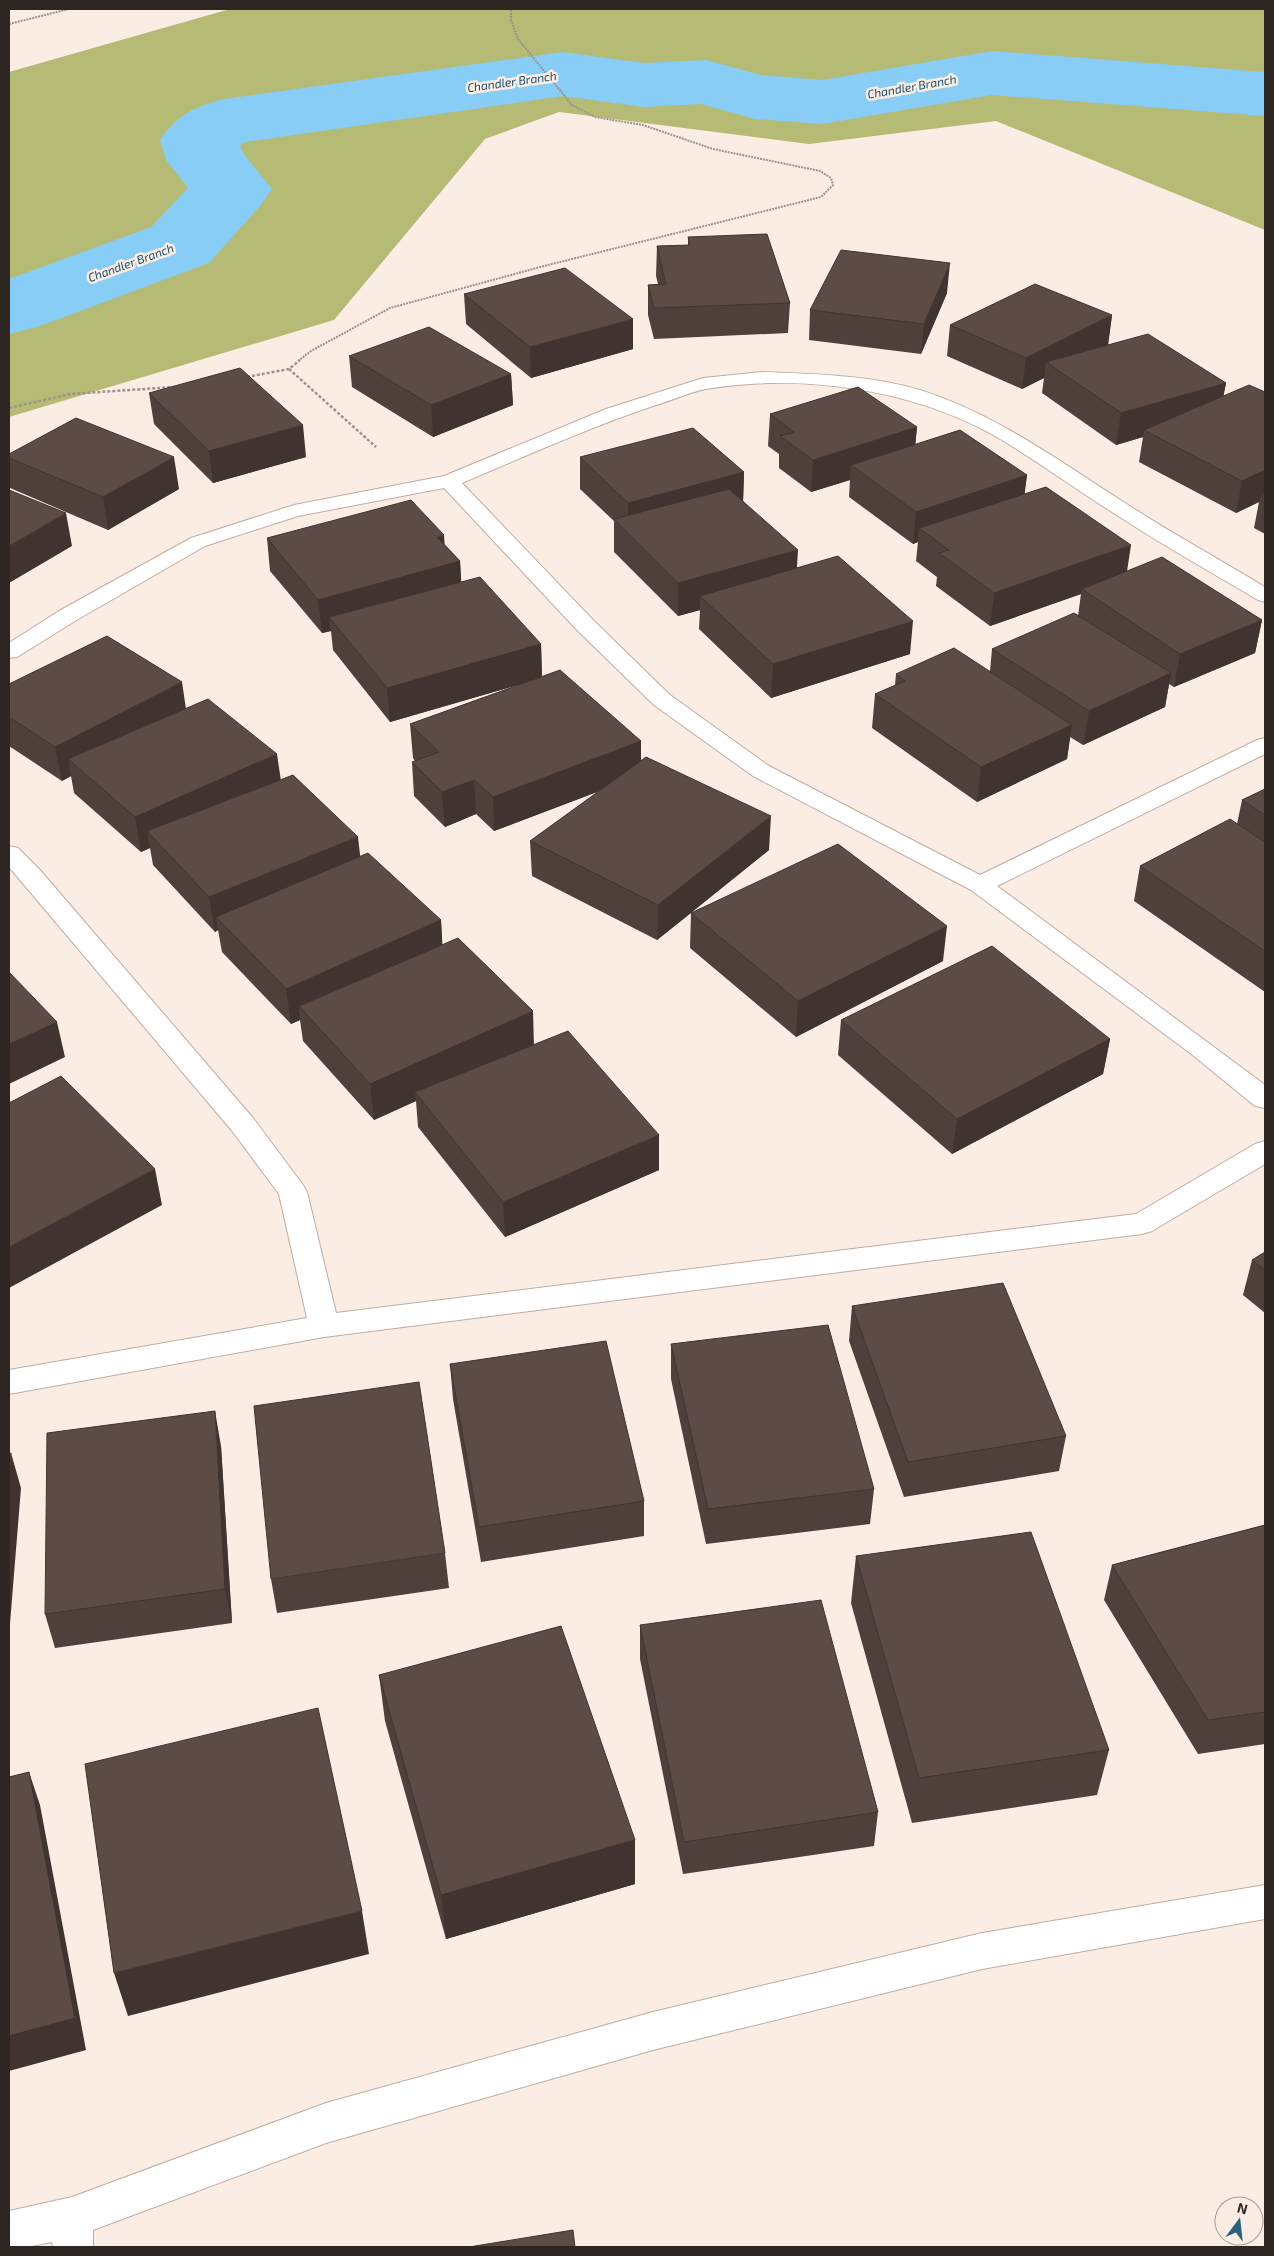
<svg xmlns="http://www.w3.org/2000/svg" width="1274" height="2256" font-family="'Exo 2',sans-serif">
<style>
.forest{fill:#b5ba75}
.lines{fill:none;stroke-linecap:round;stroke-linejoin:round}
.river{fill:#87cdf6;fill-rule:evenodd}
.lane-casing{stroke:#bfaca1;stroke-width:2}
.path-far1{stroke:#9e938c;stroke-width:2;stroke-dasharray:2 1;stroke-linecap:butt}
.path{stroke:#9e938c;stroke-width:2.5;stroke-dasharray:3 2;stroke-linecap:butt}
.lane{fill:#fff;fill-rule:evenodd}
.wall{fill:#50403b}
.shaded-wall{fill:#413430}
.building{fill:#5d4b45;stroke:#413430}
.labels{text-anchor:middle;stroke-width:5;stroke-linejoin:round;paint-order:stroke}
.far-water-label{font-size:12px;font-style:italic;fill:#174d69;stroke:#fcede4}
</style>
<rect width="100%" height="100%" fill="#fcede4"/>
<path class="forest" d="M230,9h1035v221l-269,-109 -187,23 -250,-32 -74,27 -151,181 -325,97v-345z"/>
<g class="lines">
<path class="river" d="M992,51l273,21v44l-273,-21 -170,29 -67,-5 -54,-15 -57,3 -81,-11 -317,46 -6,4c4,12 24,31 32,43l-12,17 -51,57 -169,63 -31,8v-55l142,-52 37,-39 -22,-28 -6,-20c18,-26 34,-33 64,-41l339,-47 81,11 62,-3 55,15 61,5z"/>
<g class="lane-casing">
<path id="lane" d="M762,372c52,2 108,3 158,18 76,24 139,71 205,113 46,30 94,56 140,84v15l-7,-2c-49,-29 -99,-57 -146,-88 -40,-25 -77,-53 -117,-76 -83,-47 -195,-63 -289,-47 -16,3 -33,11 -50,16 -66,22 -130,51 -194,78l131,137 77,75 99,71 211,109 277,-135 8,-2v16l-268,132 268,199v23l-10,-2 -65,-53 -219,-163 -218,-114 -99,-71 -77,-75 -133,-142 -146,28 -93,30 -130,75 -58,36 -8,1v-15l50,-32 132,-73 103,-33 150,-29 162,-67 97,-31z
M9,846l9,2 22,22 213,248 50,67 4,7 29,121 800,-99 119,-70 10,-3v23l-113,67 -10,3 -818,103 -315,57v-24l298,-52 -28,-124 -46,-62 -224,-265z
M1265,1885v34l-283,50 -329,81 -327,93 -233,87v17h-40l-1,-5 -25,5h-18v-36l63,-14 254,-94 327,-91 329,-79z"/>
</g>
<path class="path-far1" d="M9,24l60,-15
M298,361l13,-10 79,-43 154,-42 277,-69 12,-12 -2,-7 -11,-7 -107,-22 -70,-24 -48,-8 -23,-12 -54,-66 -7,-19v-11"/>
<path class="path" d="M289,369l87,78
M247,377l42,-8 11,-9
M9,408l61,-14 104,-7"/>
<use href="#lane" class="lane"/>
</g>
<path class="wall" d="M688,237l102,66 -2,30 -134,6 -6,-24v-30l10,-1 -2,-8 1,-30 31,-1z
M947,293l-26,61 -112,-14 1,-30z
M464,294l169,55 -102,29 -65,-54z
M1112,315l-4,30 118,38 -3,13 42,-4v142l-11,-6 5,-26 -23,11 -97,-51 4,-25 -27,8 -74,-52 2,-15 -22,11 -75,-33 3,-31z
M349,356l162,18 2,31 -80,32 -81,-50z
M149,393l157,64 -93,26 -59,-59z
M770,414l147,13 -2,18 112,30 -3,19 103,77 135,49 -7,33 -81,34 -5,-3 -4,23 -82,38 -13,-8 -3,22 -90,43 -105,-74 3,-34 20,-9 1,-11 94,-3 2,-22 86,-33 3,-22 -91,32 -54,-40 1,-9 -21,-16 2,-19 -5,2 -64,-47 1,-17 -39,12 -32,-24v-14l-11,-8z
M9,454l170,35 -71,41 -98,-42 -1,-7z
M580,457l164,15 -1,29 54,67 113,86 -139,44 -72,-69 1,-19 -22,6 -64,-64v-31l-34,-32z
M267,538l178,7 15,16 1,21 80,62 1,33 99,64v20l128,89 -77,62 251,49 -147,76 -106,-89 1,-35 -34,27 -125,-64 -2,-35 70,-50 -106,40 -18,-17 -31,13 -31,-31 -2,-34 3,-1 -2,-3 -3,-34 118,-42 -138,40 -57,-72 -2,-19 -9,2 -52,-62z
M9,684l177,24 95,72 79,76 81,64 1,24 92,101 125,125 -154,67 -87,-110 -2,-26 -42,19 -71,-79 -3,-21 -9,4 -69,-72 -4,-22 -3,2 -62,-67 -3,-17 -9,4 -67,-59 -3,-17 -9,5 -53,-35z
M1265,789v203l-131,-91 6,-35 97,-42 5,-24z
M841,1020l269,19 -7,35 -151,80 -114,-99z
M1265,1252v61l-22,-18 9,-35z
M852,1306l214,130 -7,35 -155,26 -55,-156z
M671,1344l203,145 -4,35 -164,20 -35,-165z
M450,1364l194,137v35l-163,26 -28,-163z
M221,1446l11,177 -177,25 -10,-34z
M1265,1525v219l-67,10 -94,-154 8,-35z
M445,1553l4,35 -172,25 -6,-34z
M856,1556l253,194 -12,45 -185,28 -61,-220z
M640,1625l238,187 -4,34 -191,28 -43,-215z
M379,1675l256,165v44l-189,55 -61,-218z"/>
<path class="shaded-wall" d="M950,263l-3,30 -26,61 3,-30z
M1112,315l-4,30 -62,17 -2,16 -22,11 4,-31z
M633,319v30l-102,29 -1,-31z
M511,374l2,31 -80,32 -2,-32z
M1226,383l-6,31 -76,16 -1,7 -27,8 5,-32z
M303,425l3,32 -93,26 -4,-32z
M917,427l-3,32 -63,6 -1,15 -39,12 2,-32z
M174,457l5,32 -71,41 -5,-33z
M1265,470v28l-4,-2 -2,6 -23,11 6,-32z
M744,472l-1,32 -115,30v-31z
M1027,475l-4,32 -104,21 -1,14 -5,2 3,-32z
M66,513l6,33 -63,37v-37z
M444,535l2,30 14,-4 2,33 -133,23 2,14 -9,2 -4,-33 119,-63z
M1131,545l-5,33 -44,11 -1,5 -91,32 4,-33z
M798,550l-2,33 -96,13v14l-22,6v-33z
M1262,620l-7,33 -81,34 6,-33z
M913,621l-3,33 -139,44 2,-34z
M541,644l1,34 -152,44 -3,-34z
M1171,673l-6,34 -82,38 6,-34z
M182,682l5,34 -119,43 3,17 -9,5 -7,-34z
M1072,725l-5,34 -90,43 4,-35z
M641,741v34l-147,56 -1,-34z
M277,754l5,34 -135,43 3,17 -9,4 -6,-35z
M474,780l2,34 -31,13 -3,-35z
M771,816l-2,34 -112,90 1,-35z
M358,837l4,35 -146,45 2,13 -3,2 -6,-35z
M441,920l2,35 -144,51 1,14 -9,4 -5,-35z
M947,926l-4,35 -147,76 2,-36z
M533,1011l1,36 -119,45 1,9 -42,19 -4,-36z
M57,1022l8,35 -56,27v-40z
M1110,1039l-7,35 -151,80 5,-35z
M659,1135v35l-154,67 -2,-35z
M155,1169l7,36 -153,83v-41z
M215,1411l6,35 11,177 -7,-34z
M11,1453l10,35 -12,148v-156z
M29,1772l11,33 46,245 -77,21v-35z
M635,1840v44l-189,55 -5,-44z
M362,1911l7,43 -241,62 -14,-43z"/>
<path class="building" d="M767,234l23,69 -136,5 -6,-23 18,-1 -9,-38 33,-1 -2,-8z
M841,250l109,13 -26,61 -114,-14z
M565,268l68,51 -103,28 -66,-53z
M1035,284l77,31 -86,43 -76,-33z
M429,327l82,47 -80,31 -82,-49z
M1148,334l78,49 -105,30 -75,-51z
M240,368l63,57 -94,26 -60,-58z
M1249,385l16,7v78l-23,11 -98,-51z
M858,387l59,40 -104,33 -33,-24 14,-4 -24,-18z
M76,418l98,39 -71,40 -94,-39v-4z
M693,428l51,44 -116,31 -48,-46z
M960,430l67,45 -111,37 -65,-47z
M1046,487l85,58 -137,48 -55,-40 10,-3 -30,-22z
M729,489l69,61 -120,33 -64,-64z
M9,490l57,23 -57,33z
M1265,494v4l-4,-2z
M411,500l33,35 -7,2 23,24 -142,39 -51,-62z
M838,556l75,65 -140,43 -73,-68z
M1162,557l100,63 -82,34 -98,-65z
M480,577l61,67 -154,44 -58,-71z
M1074,613l97,60 -82,38 -97,-62z
M107,636l75,46 -127,65 -46,-30v-33z
M954,648l118,77 -91,42 -106,-73 30,-13 -9,-7z
M560,670l81,71 -148,56 -19,-17 -32,12 -30,-30 27,-10 -29,-28z
M208,699l69,55 -142,63 -67,-58z
M646,757l125,59 -113,89 -128,-64z
M293,775l65,62 -149,60 -62,-66z
M1265,789v26l-23,-15z
M1230,819l35,23v109l-125,-85z
M838,844l109,82 -149,75 -107,-88z
M368,853l73,67 -155,69 -70,-72z
M458,938l75,73 -163,73 -71,-78z
M992,946l118,93 -153,80 -116,-99z
M9,972l48,50 -48,22z
M568,1031l91,104 -156,67 -88,-110z
M61,1076l94,93 -146,78v-144z
M1265,1252v18l-13,-10z
M1003,1283l63,153 -158,26 -56,-156z
M828,1325l46,164 -166,20 -37,-165z
M606,1341l38,160 -165,26 -29,-163z
M419,1382l26,171 -174,26 -17,-173z
M215,1411l10,178 -180,25 2,-181z
M11,1453l-2,27v-26z
M1265,1525v187l-57,8 -96,-155z
M1031,1532l78,218 -190,28 -63,-222z
M821,1600l57,212 -194,30 -44,-217z
M561,1626l74,214 -194,55 -62,-220z
M318,1708l44,203 -248,62 -29,-209z
M29,1772l46,246 -66,18v-259z
M573,2230l2,17h-106z"/>
<g class="labels">
<g class="far-water-label">
<text transform="translate(512 82) rotate(-8)" y="4">Chandler Branch</text>
<text transform="translate(912 87) rotate(-10)" y="4">Chandler Branch</text>
<text transform="translate(131 263) rotate(-20)" y="4">Chandler Branch</text>
</g>
</g>
<rect width="1274" height="2256" fill="none" stroke="#2d2622" stroke-width="20"/>
<g transform="translate(1239 2221) rotate(15)"><circle r="24" fill="#fcede4" stroke="#a99d96"/>
<path d="M0-4L9 19L0 12L-9 19Z" fill="#2a607b"/>
<text y="-8" font-size="14" font-weight="bold" text-anchor="middle" fill="#2d2622">N</text>
</g>
</svg>
